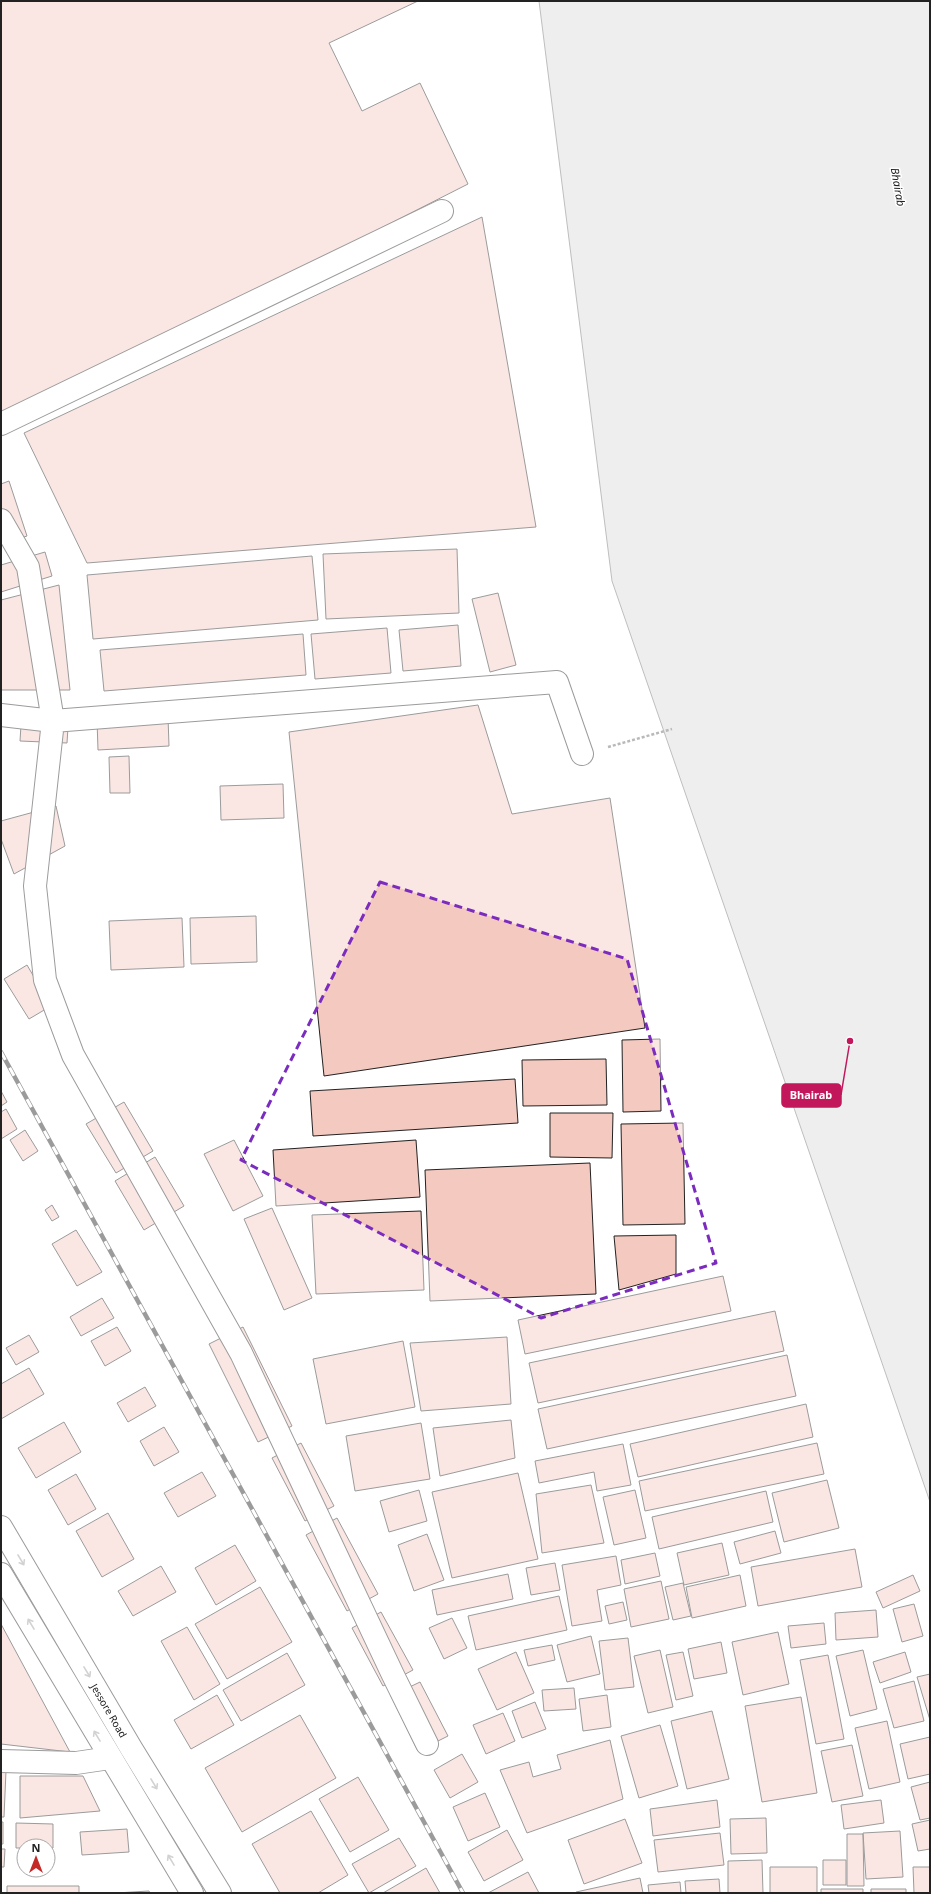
<svg xmlns="http://www.w3.org/2000/svg" width="931" height="1894" font-family="'Noto Sans',sans-serif">
<style>
.water{fill:#d9d9d9;stroke:#6f6f6f}
.building{fill:#f3c9c0;stroke:#222}
.lines{fill:none;stroke-linecap:round;stroke-linejoin:round}
.minor-casing{stroke:#222;stroke-width:24}
.highway-casing{stroke:#222;stroke-width:24}
.path{stroke:#646464;stroke-width:2.5;stroke-dasharray:3 2;stroke-linecap:butt}
.minor{stroke:#fff;stroke-width:22}
.highway{stroke:#fff;stroke-width:22}
.rail-casing{stroke:#222;stroke-width:4.5}
.rail{stroke:#fff;stroke-width:3;stroke-dasharray:9;stroke-linecap:butt}
.oneway{stroke:#9c9c9c}
.marked{fill:none;stroke:#7b2cbf;stroke-width:3;stroke-dasharray:8 5;stroke-linejoin:round}
.labels{text-anchor:middle;stroke-width:3;stroke-linejoin:round;paint-order:stroke}
.street-label{font-size:10px;fill:#222;stroke:#fff}
.water-label{font-size:11px;font-style:italic;fill:#222;stroke:#fff}
.leader{fill:none;stroke:#c2185b;stroke-width:1.5}
.callout-dot{fill:#c2185b;stroke:#fff;stroke-width:1.5}
.callout{fill:#c2185b;stroke:#c2185b;stroke-width:1.5}
.callout-label{font-size:11px;text-anchor:middle;font-weight:bold;fill:#fff}
</style>
<rect width="100%" height="100%" fill="#fff"/>
<path class="water" d="M539,1h391v1501l-318,-921z"/>
<path class="building" d="M1,1h417l-89,42 33,68 58,-28 48,101 -467,237z
M482,217l54,310 -449,36 -63,-130z
M9,481l18,55 -26,9v-61z
M457,549l2,64 -133,6 -3,-65z
M45,552l7,24 -51,16v-27z
M312,556l6,64 -225,19 -6,-64z
M59,585l11,105h-69v-90z
M498,593l18,72 -26,7 -18,-73z
M458,625l3,41 -58,5 -4,-41z
M387,628l4,45 -76,6 -4,-45z
M303,634l3,41 -202,16 -4,-41z
M478,705l34,109 98,-16 35,230 -321,48 -35,-344z
M168,717l1,29 -71,4 -1,-30z
M21,725l47,2 -1,16 -47,-2z
M129,756l1,37h-20l-1,-36z
M283,784l1,34 -63,2 -1,-34z
M56,806l9,40 -51,28 -13,-35v-18z
M256,916l1,46 -66,2 -1,-46z
M182,918l2,49 -73,3 -2,-49z
M27,965l24,41 -22,13 -25,-40z
M660,1039l1,72 -38,1 -1,-72z
M606,1059l1,46 -84,1 -1,-46z
M515,1079l3,44 -205,13 -3,-45z
M1,1091l6,11 -6,4z
M124,1102l29,49 -37,22 -30,-49z
M6,1109l11,20 -16,10v-27z
M550,1113h63l-1,45 -62,-1z
M683,1123l2,101 -62,1 -2,-101z
M25,1130l13,21 -15,10 -13,-21z
M234,1140l29,56 -30,15 -29,-57z
M416,1140l4,57 -144,9 -3,-56z
M155,1157l29,49 -40,24 -29,-49z
M590,1163l6,131 -166,7 -5,-131z
M52,1205l7,12 -7,4 -7,-11z
M272,1208l40,90 -28,12 -40,-91z
M421,1211l3,79 -108,4 -4,-79z
M76,1230l26,42 -25,14 -25,-42z
M676,1235v39l-57,16 -5,-54z
M723,1276l8,35 -206,43 -7,-34z
M102,1298l12,20 -33,18 -11,-19z
M775,1311l9,40 -246,52 -9,-40z
M117,1327l14,24 -26,15 -14,-25z
M243,1327l49,99 -34,16 -49,-98z
M29,1335l10,17 -23,13 -10,-17z
M507,1337l4,67 -90,7 -11,-68z
M403,1341l12,66 -89,17 -13,-65z
M787,1355l9,41 -249,53 -9,-40z
M29,1368l15,26 -43,25v-35z
M145,1387l11,19 -28,16 -11,-19z
M806,1404l7,33 -175,40 -8,-33z
M511,1420l4,38 -75,18 -7,-48z
M64,1422l17,30 -45,26 -18,-30z
M421,1423l9,56 -75,12 -9,-55z
M164,1427l15,25 -25,14 -14,-25z
M301,1443l33,63 -29,15 -33,-63z
M817,1443l7,31 -179,37 -6,-30z
M623,1444l8,41 -34,6 -3,-19 -55,11 -4,-22z
M202,1472l14,24 -38,21 -14,-24z
M518,1473l20,86 -86,19 -20,-86z
M76,1474l20,35 -28,16 -20,-35z
M827,1480l12,48 -55,14 -12,-49z
M591,1485l13,58 -62,10 -6,-59z
M419,1490l8,31 -38,11 -9,-31z
M635,1490l11,48 -32,7 -11,-48z
M766,1491l7,31 -114,27 -7,-32z
M108,1513l26,46 -32,18 -26,-46z
M337,1518l41,76 -31,17 -41,-76z
M775,1531l6,22 -41,11 -6,-22z
M427,1534l17,46 -30,11 -16,-46z
M722,1543l7,32 -45,10 -7,-32z
M235,1545l21,36 -40,24 -21,-37z
M855,1549l7,38 -104,19 -7,-39z
M655,1553l5,23 -35,8 -4,-24z
M616,1556l5,29 -24,5 5,31 -30,5 -10,-61z
M555,1563l5,27 -29,5 -5,-27z
M161,1566l15,26 -43,24 -15,-25z
M508,1574l5,25 -76,16 -5,-25z
M740,1575l6,31 -54,12 -6,-31z
M913,1575l7,16 -37,17 -7,-16z
M661,1581l8,38 -38,8 -7,-38z
M683,1583l8,33 -18,4 -8,-33z
M260,1587l32,55 -65,37 -32,-55z
M559,1596l8,34 -91,20 -8,-34z
M623,1602l4,18 -18,4 -4,-18z
M914,1604l9,32 -21,6 -9,-33z
M876,1610l2,27 -42,3 -1,-27z
M381,1612l32,58 -30,16 -31,-58z
M452,1618l15,30 -23,11 -15,-31z
M824,1623l2,21 -35,4 -3,-22z
M1,1624l69,128 -69,-8z
M187,1627l33,57 -26,16 -33,-59z
M778,1632l11,52 -46,11 -11,-53z
M591,1636l9,38 -33,8 -10,-37z
M628,1638l6,49 -29,3 -6,-49z
M721,1642l6,31 -33,6 -6,-30z
M552,1645l3,15 -27,6 -4,-16z
M660,1650l13,57 -25,6 -14,-57z
M863,1650l14,59 -27,7 -14,-60z
M516,1652l18,41 -37,17 -19,-41z
M683,1652l10,44 -17,4 -10,-45z
M905,1652l6,20 -31,11 -7,-21z
M287,1653l18,32 -64,36 -18,-31z
M828,1655l16,84 -28,5 -16,-84z
M930,1674v46l-13,-43z
M914,1681l10,40 -30,7 -11,-39z
M420,1682l28,54 -30,15 -27,-55z
M574,1688l2,21 -32,2 -2,-21z
M217,1695l17,30 -43,24 -17,-29z
M607,1695l4,32 -28,4 -4,-32z
M801,1697l16,96 -55,9 -17,-96z
M535,1702l11,27 -24,9 -10,-27z
M712,1711l17,68 -42,10 -16,-68z
M503,1713l12,28 -29,13 -13,-29z
M300,1715l36,63 -94,54 -37,-64z
M887,1721l13,61 -31,7 -14,-61z
M660,1725l18,61 -39,12 -18,-62z
M930,1737v37l-22,5 -8,-35z
M610,1740l13,59 -96,34 -27,-63 29,-8 4,15 28,-8 -4,-14z
M852,1745l11,51 -31,6 -11,-51z
M462,1754l16,28 -28,16 -16,-28z
M1,1771h5l-2,46h-3z
M20,1776h63l17,35 -80,7z
M358,1777l31,53 -39,22 -31,-53z
M930,1782v36l-10,2 -9,-33z
M485,1793l15,34 -32,14 -15,-34z
M717,1800l3,27 -67,9 -3,-27z
M881,1800l3,23 -40,6 -3,-24z
M311,1811l37,64 -30,18h-38l-28,-49z
M766,1818l1,35 -36,1 -1,-35z
M625,1819l17,44 -58,21 -16,-44z
M930,1820v29l-12,2 -6,-27z
M1,1822h2v22h-2z
M16,1823l37,1v24h-5v-2h-24v2h-8z
M127,1829l2,23 -47,3 -2,-23z
M507,1830l16,30 -39,21 -16,-29z
M900,1831l3,46 -37,2 -3,-46z
M720,1833l4,32 -66,7 -4,-32z
M847,1834h16l1,52h-17z
M399,1838l17,28 -47,27 -17,-29z
M1,1849h4l-1,18h-3z
M762,1860l1,33h-35v-32z
M823,1860h23v25h-23z
M770,1867h47v26h-47z
M913,1867h17v26h-16z
M426,1868l14,25h-57z
M528,1872l11,21h-51z
M640,1878l3,15h-66l-1,-1z
M719,1879l1,14h-34l-1,-12z
M680,1882l1,11h-32l-1,-8z
M7,1886h72v7h-72z
M821,1889h42v4h-42z
M871,1889h35v4h-35z
M149,1891l1,2h-34z"/>
<g class="lines">
<g class="minor-casing">
<path id="minor" d="M1,424l441,-213
M1,520l27,47 25,154 -18,165 10,94 28,75 168,298 152,322 34,69
M1,715l52,6 504,-39 25,72
M1,1761l75,2 34,-5"/>
</g>
<g class="highway-casing">
<g id="highway">
<path id="s1" d="M1,1527l130,221 89,145"/>
<path d="M1,1574l191,319"/>
</g>
</g>
<path class="path" d="M608,747l64,-18"/>
<use href="#minor" class="minor"/>
<use href="#highway" class="highway"/>
<g class="rail-casing">
<path id="rail" d="M1,1052l462,841"/>
</g>
<use href="#rail" class="rail"/>
</g>
<defs><path id="oneway-shaft" d="M-6 0H5M1.5-3L5.5 0L1.5 3" fill="none" stroke-width="1.6" stroke-linecap="round" stroke-linejoin="round"/></defs>
<g class="oneway">
<use href="#oneway-shaft" transform="translate(21 1560) rotate(59)"/>
<use href="#oneway-shaft" transform="translate(31 1624) rotate(-121)"/>
<use href="#oneway-shaft" transform="translate(87 1672) rotate(59)"/>
<use href="#oneway-shaft" transform="translate(97 1736) rotate(-121)"/>
<use href="#oneway-shaft" transform="translate(154 1784) rotate(59)"/>
<use href="#oneway-shaft" transform="translate(171 1860) rotate(-121)"/>
</g>
<path d="M0 0H931V1894H0ZM380,882l247,77 89,304 -175,55 -300,-158z" fill="#fff" fill-opacity=".55" fill-rule="evenodd"/>
<path class="marked" d="M380,882l247,77 89,304 -175,55 -300,-158z"/>
<g class="labels">
<g class="street-label">
<text dy="4" stroke="none"><textPath href="#s1" startOffset="213">Jessore Road</textPath></text>
</g>
<g class="water-label">
<text transform="translate(898 187) rotate(80)" y="4">Bhairab</text>
</g>
</g>
<path class="leader" d="M850 1041L841 1095"/>
<circle class="callout-dot" cx="850" cy="1041" r="4"/>
<rect class="callout" x="782" y="1084" width="59" height="23" rx="4"/>
<g class="callout-label">
<text x="811" y="1099">Bhairab</text>
</g>
<rect width="931" height="1894" fill="none" stroke="#222222" stroke-width="4"/>
<g transform="translate(36 1858)"><circle r="19" fill="#ffffff" stroke="#a7a7a7"/>
<path d="M0-3L7 15L0 10L-7 15Z" fill="#c62828"/>
<text y="-6" font-size="11" font-weight="bold" text-anchor="middle" fill="#222222">N</text>
</g>
</svg>
